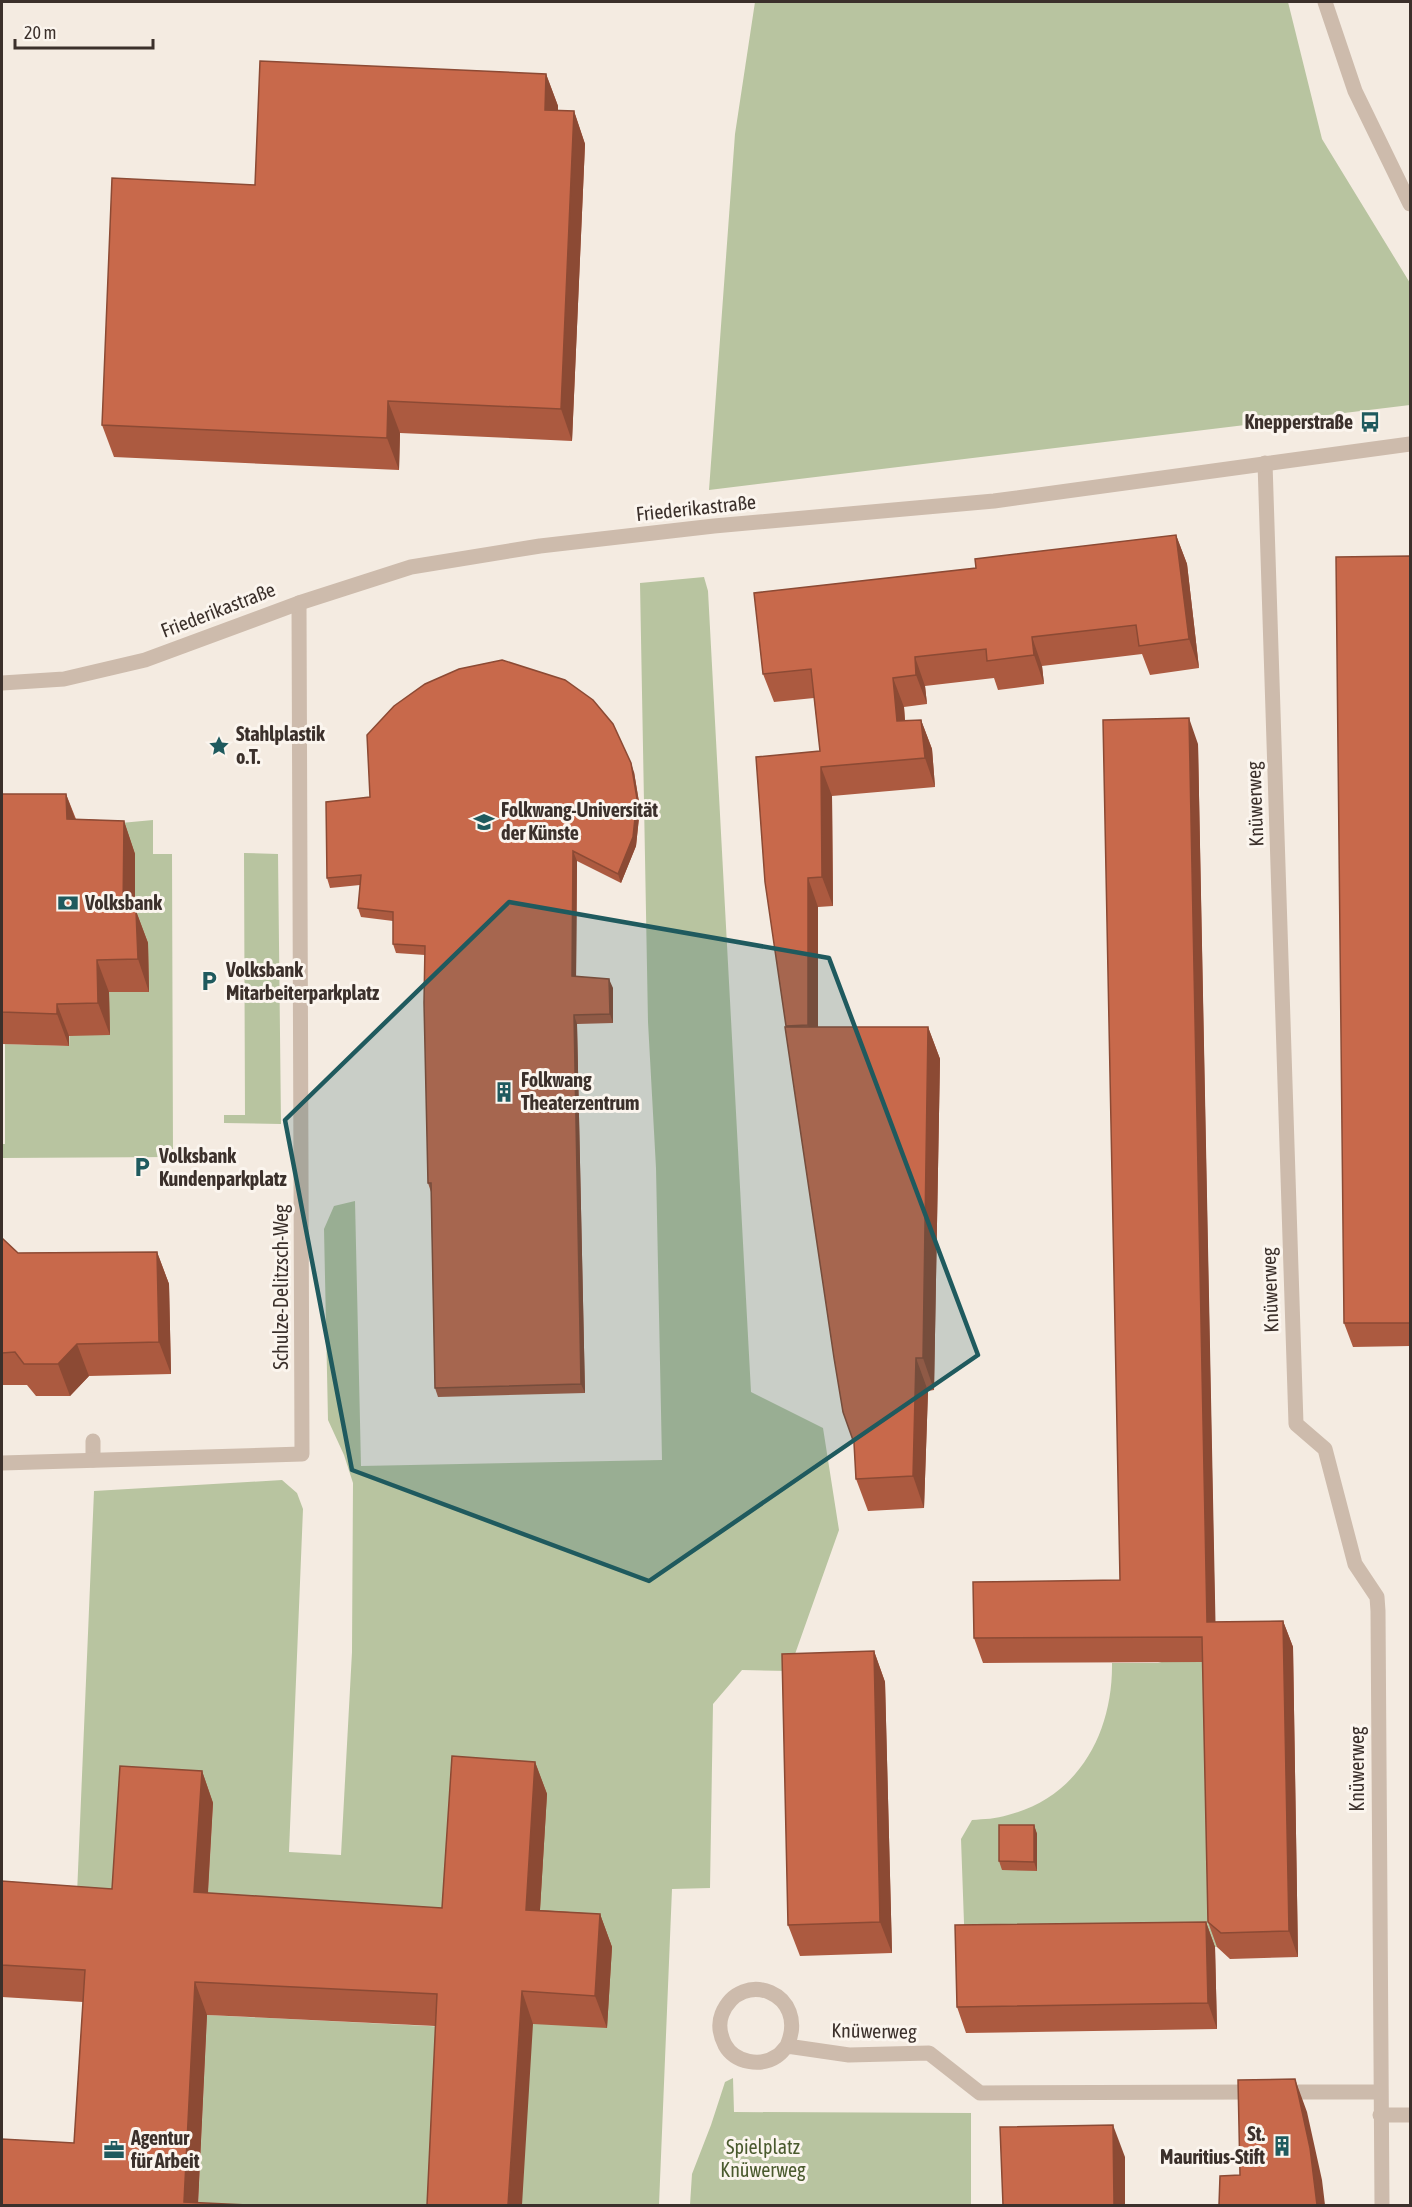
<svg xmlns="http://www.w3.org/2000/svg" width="1412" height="2207" font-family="'Asap Condensed',sans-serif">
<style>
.green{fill:#b8c4a0}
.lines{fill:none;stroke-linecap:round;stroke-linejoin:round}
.service{stroke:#cdbbac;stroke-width:15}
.minor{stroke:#cdbbac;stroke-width:15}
.tertiary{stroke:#cdbbac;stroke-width:15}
.wall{fill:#ac5a40}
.shaded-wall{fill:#8c4a34}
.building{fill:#c8694b;stroke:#8c4a34;stroke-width:1.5}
.marked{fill:#1f5a5e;fill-opacity:0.2;stroke:#1f5a5e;stroke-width:4.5;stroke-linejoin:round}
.labels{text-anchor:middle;stroke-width:6;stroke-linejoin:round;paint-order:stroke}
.poi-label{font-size:20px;font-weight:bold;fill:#3b302b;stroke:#fbf5ee;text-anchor:start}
.street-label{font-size:20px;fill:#3b302b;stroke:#fbf5ee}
.park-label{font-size:20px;fill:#4a5a2e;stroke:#fbf5ee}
</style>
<rect width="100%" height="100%" fill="#f4ebe1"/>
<path class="green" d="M755,2h533l34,137 88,144v122l-701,85 26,-356z
M704,577l4,14 43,801 72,36 16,102 -50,141 -47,-1 -29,34 -3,184 -38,1 -13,316h-137l-68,-264 -248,-17 7,-120 -89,117 -48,-3 18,-427 188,-11 15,13 6,16 -14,343 52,3 11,-203 1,-169 -9,-28 -16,-35 -4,-191 10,-23 21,-5 6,265 301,-6 -6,-292 -8,-146 -8,-439z
M153,820v34h19l1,303 -171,1v-14h3v-100l64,2 9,-219z
M244,853l34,1 3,270 -57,-1v-8h21z
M1211,1648l6,299 -252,4 -4,-112 11,-19c12,-1 24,-1 36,-5 71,-18 105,-83 104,-152h46z
M207,2015l241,12 -8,178 -242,1z
M733,2078l1,34 237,1v92h-281l2,-31 19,-49 14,-43z"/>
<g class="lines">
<path class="service" d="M93,1460v-19"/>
<path class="minor" d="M1325,2l30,89 55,113
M1265,463l31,961 29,25 30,115 22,33 1,14 4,595
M2,1463l300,-9 -3,-851
M787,2046c-3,3 -6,8 -10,10 -16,11 -42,7 -52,-11 -5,-10 -7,-21 -3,-31 19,-47 88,-21 65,32l62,9 80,-2 51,40 276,-1
M1280,2092h99
M1380,2115h30"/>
<path class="tertiary" d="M2,683l62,-4 81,-19 154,-57 112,-36 129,-21 174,-20 280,-25 416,-57"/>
</g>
<path class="wall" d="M546,74l12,32v5h16l11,33 -13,297 -172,-8 -1,37 -285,-13 -12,-32 153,-240z
M1176,535l11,29 12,104 -49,7 -8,-21 -100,12 2,18 -46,6 -4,-12 -69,8 2,18 -23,3 1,14 16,-1 11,29 3,38 -103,9 1,110 -15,1v120h110l12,32 -6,331 -6,1 -4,117 -56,3 -12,-32 -2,-36 -68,-416 34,-276 -6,-53 -40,4 -11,-28 213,-106z
M1410,556v790l-57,1 -9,-24z
M1198,744l17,878 68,-1 10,26 5,310 -68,2 -13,-12 -9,-25 -5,-260 -220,1 -9,-25 146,-58z
M634,772l6,36 -4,38 -15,37 -44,-22 -1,115 37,12v35l-36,1 8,369 -147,4 -3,-9 -4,-196 -3,-9 -3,-228 -29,-2 -3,-9v-23l-32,-4 -3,-9 2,-23 -30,3 -3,-10z
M2,794h64l10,25 48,2 11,33v57h1l12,32 1,49h-40l1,43 -41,1v10l-67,-2z
M2,1238l16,15 139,-1 12,32 2,90 -82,2 -19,20h-34l-9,-11h-25z
M874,1651l11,31 7,271 -92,3 -12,-31z
M535,1762l12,32 -7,116 60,4 12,33 -5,81 -74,-4 -98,2 -228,-11 -9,188 -196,2 72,-62 9,-141 -81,-5v-116l110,8 90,-118 11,32 -5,90 234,15z
M1034,1825l3,9v37l-35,-1 -3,-9z
M1206,1922l9,25 2,82 -251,4 -9,-26z"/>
<path class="shaded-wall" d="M546,74l12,32 -1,36 -12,-32z
M574,111l11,33 -13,297 -11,-32z
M388,401l12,32 -1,37 -12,-32z
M1176,535l11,29 12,104 -10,-29z
M1032,637l10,29 2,18 -10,-29z
M915,657l10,29 2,18 -11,-29z
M893,678l11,29 3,43 -10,-29z
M1189,718l9,26 18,904 -9,-26z
M921,720l11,29 3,38 -10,-29z
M631,763l3,9 6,36 -4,38 -15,37 -3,-9z
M821,767l11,29 1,110 -11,-29z
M66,794l12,33 -11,-8z
M124,821l11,33v89l-12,-32z
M573,851l4,10 -1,124 -4,-9z
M808,878l10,29v147l-10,-29z
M136,911l12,32 1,49 -11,-33z
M97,960l12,32 1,43 -12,-32z
M609,979l4,9v35l-3,-9z
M57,1004l12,32v10l-12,-32z
M574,1015l3,9 8,369 -4,-9z
M928,1027l12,32 -6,331 -11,-32z
M157,1252l12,32 2,90 -12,-32z
M77,1344l12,32 -19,20 -12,-32z
M916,1358l12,33 -4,117 -11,-32z
M1283,1621l10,26 5,310 -9,-26z
M874,1651l11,31 7,271 -12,-31z
M535,1762l12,32 -9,148 -12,-32z
M202,1771l11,32 -7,121 -12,-32z
M1034,1825l3,9v37l-3,-9z
M600,1914l12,33 -5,81 -12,-32z
M1206,1922l9,25 2,82 -9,-26z
M195,1982l12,33 -9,190 -14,-3z
M522,1991l11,33 -11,181h-14z
M1295,2079l12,33 15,68 3,25h-8z
M1113,2125l12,32v48h-11z"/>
<path class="building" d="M260,61l286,13 -1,36 29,1 -13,298 -173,-8 -1,37 -285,-13 10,-247 143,7z
M1176,535l13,104 -50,7 -3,-21 -104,12 2,18 -47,6 -1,-12 -71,8 1,18 -23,3 4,43 24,-1 4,38 -104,9 1,110 -14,1v147l-22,1 -21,-144 -9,-125 64,-6 -9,-82 -48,5 -9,-81 222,-25 -1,-9z
M1410,556v767h-66l-8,-766z
M502,660l63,20 28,20 20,24 18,39 6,36 -4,38 -15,37 -45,-23 -1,125 37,3 1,35 -36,1 7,369 -146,4 -4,-205h-3l-4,-180 1,-57 -32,-2v-32l-35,-4 3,-33 -34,3 -1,-76 44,-5 -3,-62 27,-29 31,-22 34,-15z
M1189,718l18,904 76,-1 6,310 -68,2 -13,-11 -6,-285 -228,1 -1,-56 147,-2 -17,-860z
M2,794h64l1,25 57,2 -1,90h13l2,48 -41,1 1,43 -41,1v10l-55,-2z
M785,1027h143l-5,331h-7l-3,118 -57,3 -2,-36 -11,-31 -9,-54z
M2,1238l16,15 139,-1 2,90 -82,2 -19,20h-34l-9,-12 -13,1z
M874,1651l6,271 -92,3 -6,-271z
M452,1756l83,6 -9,148 74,4 -5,82 -73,-5 -14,214h-81l10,-211 -242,-12 -11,220 64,3h-246v-66l72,4 11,-173 -83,-5v-84l110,8 8,-123 82,5 -8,121 248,16z
M999,1825h35v37l-35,-1z
M1206,1922l2,81 -251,4 -2,-82z
M1295,2079l15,69 7,57h-98l1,-29 20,-1 -2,-95z
M1113,2125l1,80h-111l-3,-78z"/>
<path class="marked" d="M509,902l320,56 149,397 -329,226 -297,-111 -67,-350z"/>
<defs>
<g id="bus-bare" transform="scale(1.62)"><path d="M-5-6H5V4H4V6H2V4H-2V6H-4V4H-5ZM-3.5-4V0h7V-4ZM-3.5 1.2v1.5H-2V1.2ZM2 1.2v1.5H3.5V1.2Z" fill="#1f5a5e" stroke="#fbf5ee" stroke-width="2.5" paint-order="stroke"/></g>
<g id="sight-bare" transform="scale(1.62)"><path d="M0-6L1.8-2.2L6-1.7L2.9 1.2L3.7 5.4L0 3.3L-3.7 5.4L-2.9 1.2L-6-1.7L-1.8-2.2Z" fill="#1f5a5e" stroke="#fbf5ee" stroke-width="2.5" paint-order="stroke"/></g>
<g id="university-bare" transform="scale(1.62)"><path d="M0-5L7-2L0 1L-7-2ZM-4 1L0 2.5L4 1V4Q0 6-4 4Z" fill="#1f5a5e" stroke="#fbf5ee" stroke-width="2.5" paint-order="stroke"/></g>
<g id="bank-bare" transform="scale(1.62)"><path d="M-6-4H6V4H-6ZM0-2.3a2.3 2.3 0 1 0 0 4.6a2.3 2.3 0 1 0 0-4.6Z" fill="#1f5a5e" stroke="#fbf5ee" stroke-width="2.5" paint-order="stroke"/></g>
<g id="parking-bare" transform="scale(1.62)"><path d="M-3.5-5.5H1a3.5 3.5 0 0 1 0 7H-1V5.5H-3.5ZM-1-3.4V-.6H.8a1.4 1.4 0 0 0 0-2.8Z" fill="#1f5a5e" stroke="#fbf5ee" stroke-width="2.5" paint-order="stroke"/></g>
<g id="building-bare" transform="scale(1.62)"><path d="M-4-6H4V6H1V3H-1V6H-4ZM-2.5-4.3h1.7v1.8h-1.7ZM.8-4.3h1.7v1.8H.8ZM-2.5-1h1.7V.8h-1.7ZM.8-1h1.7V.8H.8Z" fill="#1f5a5e" stroke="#fbf5ee" stroke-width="2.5" paint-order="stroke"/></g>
<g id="office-bare" transform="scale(1.62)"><path d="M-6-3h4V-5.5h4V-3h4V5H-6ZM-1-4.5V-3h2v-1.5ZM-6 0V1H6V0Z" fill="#1f5a5e" stroke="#fbf5ee" stroke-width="2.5" paint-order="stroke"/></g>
</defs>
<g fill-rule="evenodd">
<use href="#bus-bare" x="1370" y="422"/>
<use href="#sight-bare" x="219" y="746"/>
<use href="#university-bare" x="484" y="822"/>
<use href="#bank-bare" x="68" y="903"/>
<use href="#parking-bare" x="209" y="981"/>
<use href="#building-bare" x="504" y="1092"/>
<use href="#parking-bare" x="142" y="1167"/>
<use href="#building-bare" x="1282" y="2146"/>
<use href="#office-bare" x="114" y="2150"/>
</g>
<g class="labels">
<g class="poi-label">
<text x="1353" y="429" text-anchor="end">Knepperstraße</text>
<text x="236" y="741">Stahlplastik<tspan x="236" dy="23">o.T.</tspan></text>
<text x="501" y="817">Folkwang-Universität<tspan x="501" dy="23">der Künste</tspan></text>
<text x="85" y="910">Volksbank</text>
<text x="226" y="977">Volksbank<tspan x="226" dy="23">Mitarbeiterparkplatz</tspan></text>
<text x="521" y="1087">Folkwang<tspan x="521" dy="23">Theaterzentrum</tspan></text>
<text x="159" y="1163">Volksbank<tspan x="159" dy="23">Kundenparkplatz</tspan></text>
<text x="1265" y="2141" text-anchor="end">St.<tspan x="1265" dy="23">Mauritius-Stift</tspan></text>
<text x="131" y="2145">Agentur<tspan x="131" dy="23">für Arbeit</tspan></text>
</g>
<g class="street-label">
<text transform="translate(696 508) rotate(-6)" y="7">Friederikastraße</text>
<text transform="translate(218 610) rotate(-21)" y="7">Friederikastraße</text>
<text transform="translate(1255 804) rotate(-92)" y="7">Knüwerweg</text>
<text transform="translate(281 1287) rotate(-90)" y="7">Schulze-Delitzsch-Weg</text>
<text transform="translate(1270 1290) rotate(-92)" y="7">Knüwerweg</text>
<text transform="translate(1357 1769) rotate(-90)" y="7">Knüwerweg</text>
<text transform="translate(874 2031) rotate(1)" y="7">Knüwerweg</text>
</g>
<g class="park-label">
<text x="763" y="2154">Spielplatz<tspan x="763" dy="23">Knüwerweg</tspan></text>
</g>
</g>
<rect width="1412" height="2207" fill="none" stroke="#3b302b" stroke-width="6"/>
<path d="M15 39v9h138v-9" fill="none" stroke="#3b302b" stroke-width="3"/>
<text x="24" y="39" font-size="18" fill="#3b302b" stroke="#fbf5ee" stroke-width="4.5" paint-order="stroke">20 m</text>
</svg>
